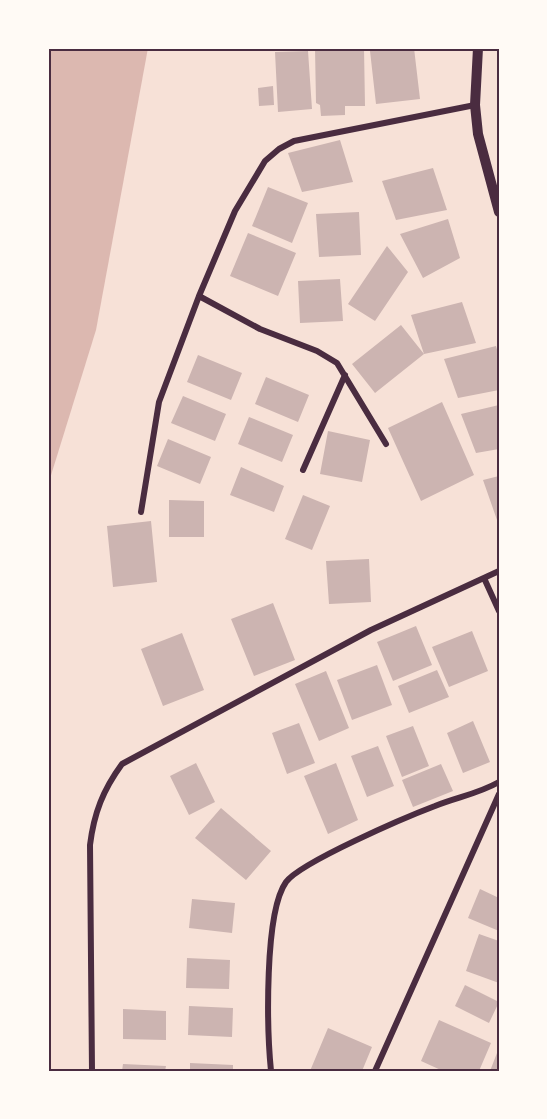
<svg xmlns="http://www.w3.org/2000/svg" width="547" height="1119" font-family="'Asap Condensed',sans-serif">
<style>
.water{fill:#dcb8b0}
.building{fill:#ccb4b1}
.lines{fill:none;stroke-linecap:round;stroke-linejoin:round}
.minor{stroke:#4a2c40;stroke-width:6}
.tertiary{stroke:#4a2c40;stroke-width:10}
.neatline{fill:none;stroke:#4a2c40;stroke-width:2}
</style>
<rect width="100%" height="100%" fill="#f7e1d7"/>
<path class="water" d="M48,48h100l-52,282 -48,155z"/>
<path class="building" d="M315,48h49l1,58h-20v9l-24,1 -1,-11 -4,-2z
M394,48h20l6,51 -44,5 -6,-53z
M308,51l4,58 -34,3 -3,-60z
M273,86l1,19 -15,1 -1,-18z
M340,140l13,42 -51,10 -14,-39z
M433,168l14,42 -51,10 -14,-39z
M268,187l40,16 -16,40 -40,-17z
M359,212l2,43 -42,2 -3,-43z
M448,219l12,39 -37,20 -23,-44z
M248,233l48,20 -18,43 -48,-20z
M387,246l21,26 -33,49 -27,-17z
M340,279l3,42 -43,2 -2,-42z
M462,302l14,41 -52,11 -49,39 -23,-29 49,-39 23,29 -13,-39z
M496,346l3,10v34l-41,8 -14,-39z
M198,355l44,18 -11,27 -44,-18z
M266,377l43,18 -11,27 -43,-18z
M183,396l43,18 -11,27 -44,-18z
M442,402l32,73 -53,26 -33,-73z
M499,405v44l-23,4 -15,-39z
M249,417l44,18 -11,27 -44,-18z
M328,431l42,9 -8,42 -42,-8z
M168,439l43,18 -11,27 -43,-18z
M241,467l43,19 -10,26 -44,-17z
M499,476v43l-2,1 -14,-40z
M303,495l27,11 -18,44 -27,-11z
M169,500l35,1v36h-35z
M151,521l6,61 -44,5 -6,-61z
M369,559l2,43 -42,2 -3,-43z
M273,603l22,57 -41,16 -23,-57z
M416,626l16,39 -39,16 -16,-39z
M472,631l16,40 -39,16 -17,-40z
M182,633l22,57 -41,16 -22,-57z
M377,665l15,40 -40,15 -15,-40z
M437,670l12,27 -40,16 -11,-27z
M326,671l23,57 -30,13 -24,-57z
M473,721l17,41 -27,11 -16,-40z
M299,723l16,40 -28,11 -15,-41z
M413,726l16,40 -27,11 -16,-41z
M378,746l16,40 -27,11 -16,-41z
M196,763l19,39 -26,13 -19,-39z
M336,763l22,57 -30,14 -24,-58z
M441,764l12,27 -40,16 -11,-27z
M221,808l50,43 -25,29 -51,-42z
M480,889l19,9v33l-31,-13z
M192,899l43,4 -3,30 -43,-5z
M479,934l20,7v42l-33,-12z
M187,958l43,2 -1,29 -43,-1z
M465,985l34,17 -10,21 -34,-17z
M189,1006l44,2 -1,29 -44,-2z
M123,1009l43,2v29l-43,-1z
M439,1020l52,23 -12,28h-36l-22,-10z
M328,1028l44,19 -10,24h-52z
M497,1053l2,18h-9z
M190,1063l43,2v6h-43z
M123,1064l43,2 -1,5h-43z"/>
<g class="lines">
<path class="minor" d="M199,296l61,33 57,22 20,12 49,81
M303,470l42,-95
M141,512l18,-110 40,-106 36,-85 30,-50 14,-12 15,-8 181,-36
M484,578l15,33
M92,1071l-2,-226c4,-32 13,-55 32,-81l249,-134 128,-59
M271,1071c-4,-40 -7,-158 15,-189 15,-20 120,-65 149,-76 22,-9 43,-12 64,-24
M375,1071l124,-277"/>
<path class="tertiary" d="M478,48l-3,57 3,29 21,78"/>
</g>
<rect width="547" height="1119" fill="none" stroke="#fffaf5" stroke-width="99"/>
<rect x="50" y="50" width="448" height="1020" class="neatline"/>
</svg>
